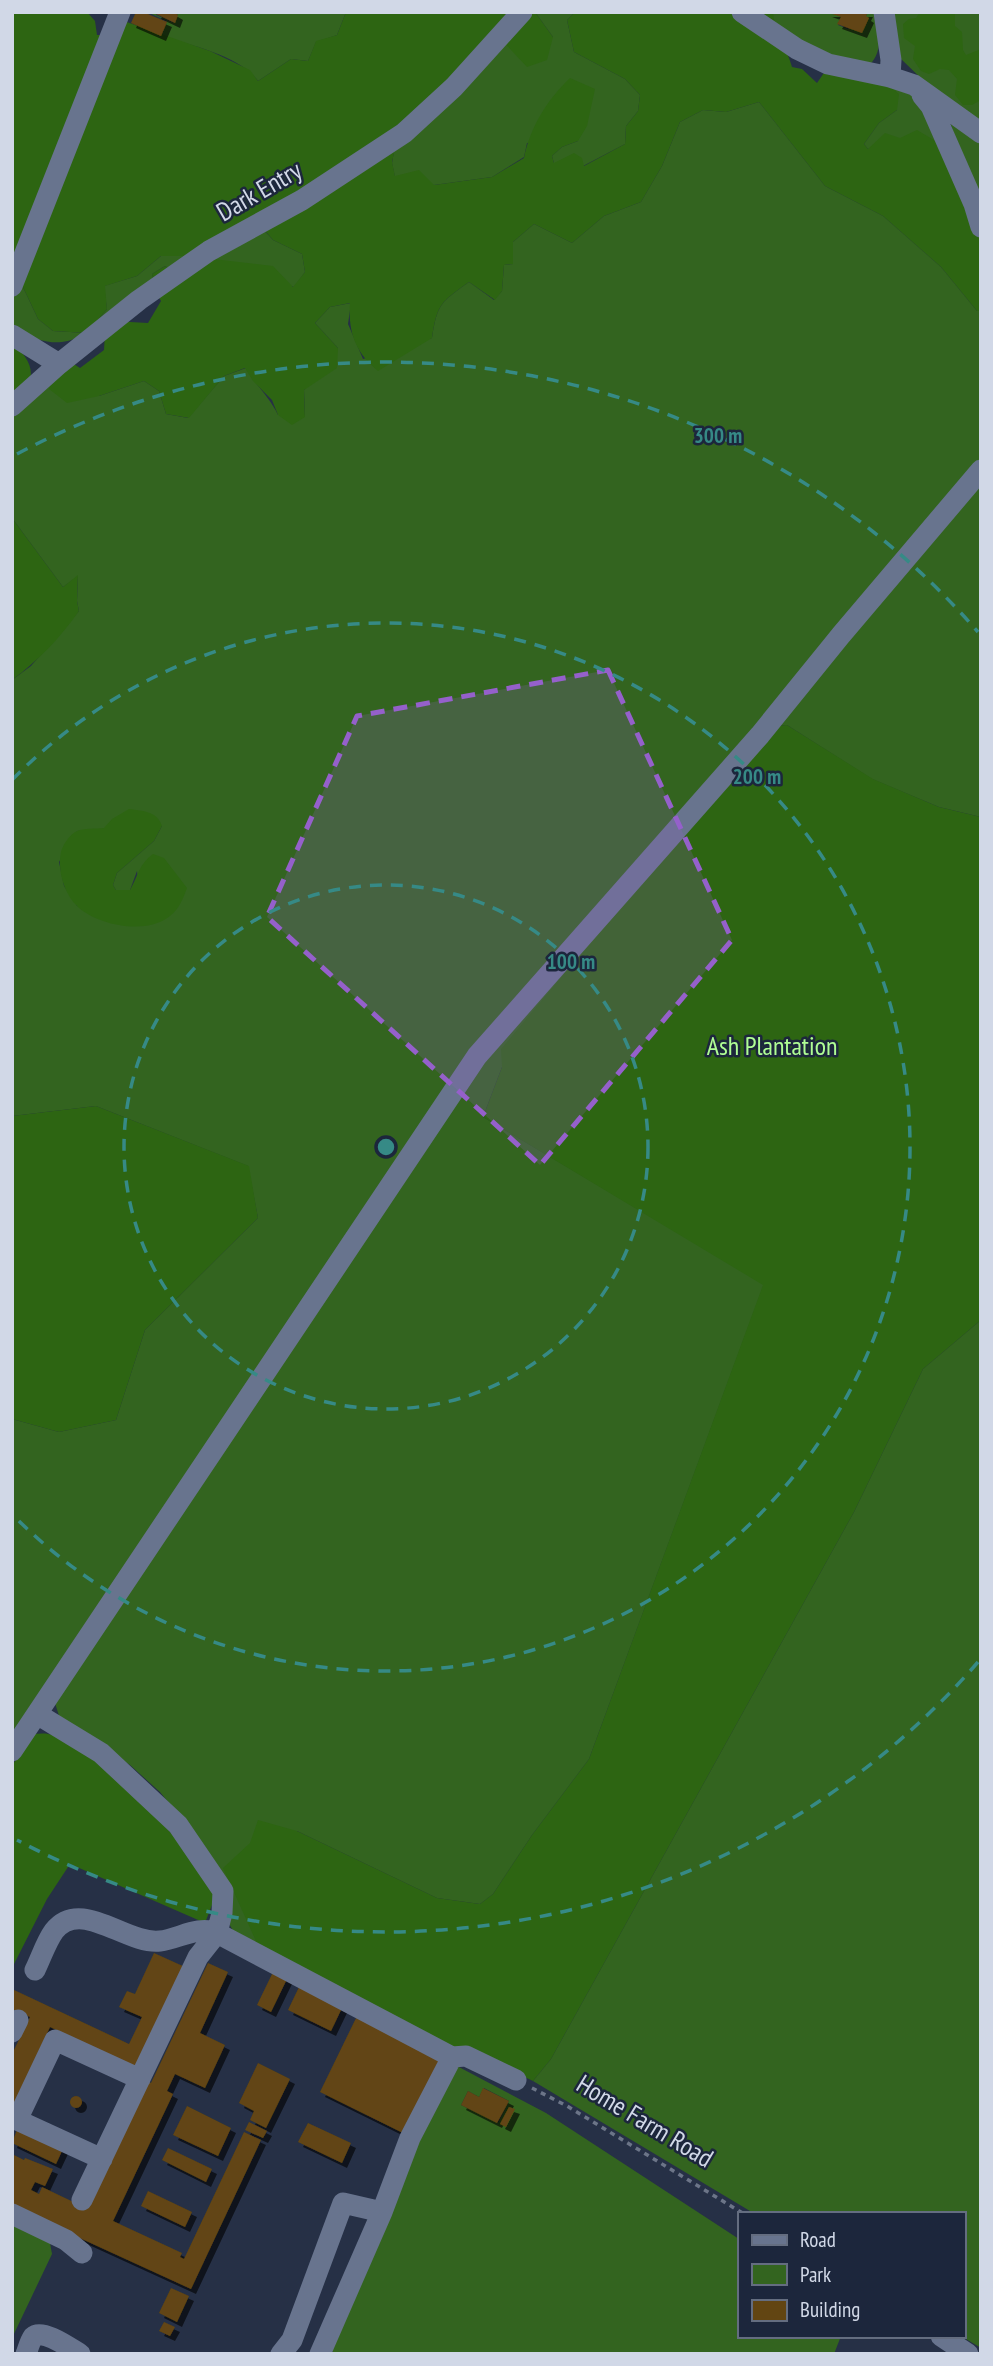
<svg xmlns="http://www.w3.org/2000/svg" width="993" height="2366" font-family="'PT Sans Narrow',sans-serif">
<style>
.green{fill:#33641f;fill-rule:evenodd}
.forest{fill:#2d6512}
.building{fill:#624512;filter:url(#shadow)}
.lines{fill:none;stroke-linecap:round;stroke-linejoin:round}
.path{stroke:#6c7588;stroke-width:3.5;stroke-dasharray:5 5;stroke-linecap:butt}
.minor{stroke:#68748e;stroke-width:21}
.marked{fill:#9560cb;fill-opacity:0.2;stroke:#9560cb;stroke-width:5;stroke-dasharray:14 9;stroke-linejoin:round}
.ring{fill:none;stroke:#368a86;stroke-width:3.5;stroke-dasharray:12 9}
.labels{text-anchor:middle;stroke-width:5;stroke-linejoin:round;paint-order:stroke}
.street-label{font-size:26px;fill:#d1d8e7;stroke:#1c263c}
.park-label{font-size:26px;fill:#affd94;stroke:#1c263c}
.centre{fill:#368a86;stroke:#1c263c;stroke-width:3.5}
.ring-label{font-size:21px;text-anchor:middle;font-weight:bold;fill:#368a86;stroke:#1c263c;stroke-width:5;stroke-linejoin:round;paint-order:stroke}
</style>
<defs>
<filter id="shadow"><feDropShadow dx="5" dy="5" stdDeviation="0" flood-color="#0009"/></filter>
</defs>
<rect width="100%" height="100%" fill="#263046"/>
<path class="green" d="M147,12h10l-1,3 18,8 4,-8 -5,-3h173l-9,23 -21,7 -8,19 -17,-2 -33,22c-17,-25 -68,-36 -97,-45l6,-15z
M535,12h40l-8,8 7,32 51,27 15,16 -2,16 -12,15 -1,18 -42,22 -29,-3 -2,-7 10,-9 16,-6 -51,2 -3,14 -32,20 -58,8 -39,-8 -3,-14 3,-17 110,-103 48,-6z
M773,12h57l11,5 -3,8 10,4 18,-13 2,-4h9c2,21 7,38 -8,54l-17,2 -79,-42z
M889,12h92v111l-55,-40 -25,-24z
M891,87l24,9 29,50 -44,-8 -32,11 -4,-5 15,-21 18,-13z
M759,102l66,84 58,30 58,51 36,44h4v147l-230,274 -190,220 -549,784v-317l47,13 57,-12 29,-90 113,-112 -10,-52 -152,-60 -84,10v-436l19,-14 48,-55 -2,-10 1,-25 -15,11 -51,-69v-105l42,-38 45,21 45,-15 15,10 7,23 22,4 36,-42 22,-8c9,17 24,29 32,47l27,1 -1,-26 34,-42 -23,-25 15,-16 21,-4 -3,21 15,35 69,-21c5,-34 9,-36 37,-56l25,18 8,-9 2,-26 9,-1v-22l21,-18 38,19 32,-27 37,-14 21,-36 18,-44 23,-12 23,2zM162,826l-8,15 -37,32 -4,12 3,5h14l7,-19 6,55 -66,-20 -13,-20 -5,-24 18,-31z
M948,116l33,24v56l-11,-14z
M262,228l11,12 29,14 3,18 -11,15 -81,-28z
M161,256h30l-21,13 -5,-3 -13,8 2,8 -45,35 -3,-1v3c-38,29 -50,29 -94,11v-31l6,-17 4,3 16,34 15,12 34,2 20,-24 -3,-23 33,-10z
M981,478v339l-42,-10 -67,-28 -85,-54 -13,1z
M582,946l-3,10 -77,111 -19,50 281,167 -175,475 -57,76 -39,59 -13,10 -43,-6 -140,-67 -38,117c-13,-8 -28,-13 -31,-29l-55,-111 -13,-16 -30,-27 -70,-46 -5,-16 421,-633z
M981,1320v1028l-20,-12h2v-122h-208l-222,-133 18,-22 303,-547 69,-143z
M457,2066l89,47 193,126v97h102l-7,18h-498l-7,-5 88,-211zM484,2088l25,13 -11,22 -37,-18 7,-14 11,6z
M12,2223l38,20 2,11 -40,84z"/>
<path class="forest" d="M12,12h75l8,9 2,14h10l14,-15 89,31 40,19 8,11 33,-22 17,2 8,-20 21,-6 9,-23h189l18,25 -6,23 -20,7 -29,-31 -102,108 -4,18 3,14 24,-6 15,15 58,-8 32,-19c6,-31 24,-59 46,-80l25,11 -8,37 -9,15 -16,6 -10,9 2,7 20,-10 8,5 2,8 41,-22 1,-18 12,-15 2,-16 -15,-16 -51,-27 -7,-32 8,-8h198c1,19 14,36 19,55l10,2 15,14 15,-22 59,26 8,7 -2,16 -18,13 -15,21 4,5 17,-16 15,5 17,-8 27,16 37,50v115h-4l-36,-44 -58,-51 -58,-30 -66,-84 -33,10 -23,-2 -23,12 -18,44 -21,36 -37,14 -32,27 -38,-19 -21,18v22l-9,1 -2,26 -7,9 -26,-18c-28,20 -32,22 -37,56l-54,33c-23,-19 -30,-39 -28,-68l-20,4 -15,16 23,25 -1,20 -33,22 1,27 -13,8 -14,-10 -6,-15 -19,-19 -8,-13 -21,8 -35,42 -23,-4 -7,-23 -15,-10 -45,15 -32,7 -18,-14 5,-14 15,-14 11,7 24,-18 2,-34 24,6 18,1 13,-22 -6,-11 -3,-16 13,-8 21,13 27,-20 60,7 20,21 12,-15 -3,-18 -29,-14 -20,-23 -62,39h-30l-24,20 -32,10 2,23 -20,24 -34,-2 -15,-12 -16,-34 -10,-7z
M920,12h35v14l7,6 1,18 3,5 15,-6v51l-9,5h-9l-8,-10 2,-16 -8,-9 -9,-1 -11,5 -8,-3 -8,-12 2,-13 -11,-8 -1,-14 6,-5 7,-1z
M12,344c14,10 26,27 14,44 -3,4 -10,7 -14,10z
M12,518l51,69 15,-12 -1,26 2,10c-19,27 -40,49 -67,69z
M787,725l86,54 66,28 42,10v503l-58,49 -69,143 -303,547 -18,22 -64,-31h-14l-196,-102 -36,-80 27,-25 8,-23 39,11 140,67 43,6 13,-10 39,-59 57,-76 174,-474 -280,-168 19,-50 -1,-18 78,-93 3,-10 191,-220z
M129,809c14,2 28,2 33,17l-8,15 -37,32 -4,12 3,5h14c8,-14 9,-26 23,-36l11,4 23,30c-4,11 -8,21 -17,28 -23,19 -71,10 -92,-9 -14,-13 -21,-37 -17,-55 2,-7 8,-17 16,-21 7,-3 19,-2 27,-3l8,-9z
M96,1106l153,60 9,52 -113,112 -29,90 -57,12 -47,-13v-303z
M32,1734c5,0 11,-1 16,0 38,6 111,83 135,113 12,15 22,34 32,50l-10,26 -135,-59 -23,35 -35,69v-202z"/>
<path class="building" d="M136,12h7l24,10 -6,14 -30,-13z
M157,12h16l5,3 -3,8 -19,-9z
M827,12h41l-2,4 3,2 -7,15 -25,-9 4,-7z
M154,1953l31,14 -47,101 -88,-41 -38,82v-55l18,-37 -18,-8v-20l117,55 13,-27 -23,-10 8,-16 8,3z
M208,1963l20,9 -28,61 25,12 -20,43 -30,-14 -8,17 6,3 -60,127 69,32 -2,4 4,2 60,-127 17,8 -70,149 -179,-82v-53l12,6 1,-2 28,11 -8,17 -10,-4 -4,8 8,4 3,-7 44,21 60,-127 5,2z
M273,1972l14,7 -16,33 -14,-7z
M299,1987l43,21 -11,23 -43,-21z
M357,2016l85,42 -37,76 -85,-42z
M258,2063l32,16 -24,49 -16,-8 4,-9 -15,-8z
M483,2088l26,13 -12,22 -36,-18 7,-14 11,6z
M70 2102a6 6 0 1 1 12 0a6 6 0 1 1-12 0Z
M187,2106l44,22 -13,28 -45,-21z
M509,2107l6,2 -9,18 -6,-3z
M249,2122l18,9 -4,7 -18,-8z
M308,2123l43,20 -9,20 -44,-21z
M18,2127l45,22 -7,15 -44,-21z
M168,2148l44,21 -6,13 -44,-22z
M148,2191l44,21 -7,15 -44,-21z
M171,2288l18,8 -12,26 -18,-9z
M164,2322l11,5 -5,9 -11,-5z"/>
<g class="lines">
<path class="path" d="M532,2088l35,18 177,108"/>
<path class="minor" d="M742,12l55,37 31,15 62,13 24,8 67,48
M884,12l7,48 -1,17
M922,95l9,11 43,98 7,23
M12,286l108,-274
M12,335l47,29
M12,406l47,-42 80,-64 70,-49 93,-51 102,-67 50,-46 68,-75
M12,1751l465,-695 283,-321 81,-100 140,-165
M35,1970c6,-12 11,-28 19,-39 27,-34 72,14 106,10 19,-2 38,-16 57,-8l5,-20 1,-22 -45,-66 -77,-72 -64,-39
M12,2032l6,-12
M102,2159l-85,-39 38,-80 85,39
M82,2200l116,-243 19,-24 235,124
M12,2214l54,26 16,13
M941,2336l27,18
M26,2354c2,-5 4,-13 7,-17 9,-9 37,11 47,17
M281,2354l11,-14 51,-137 39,9
M320,2354l62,-142 28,-74 42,-81 14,-1 50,24"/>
</g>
<path class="marked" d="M608,670l124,270 -192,225 -273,-248 90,-201z"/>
<g class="ring">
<circle cx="386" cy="1147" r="262"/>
<path d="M12 780A524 524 0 1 1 12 1514"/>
<path d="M978 1662A785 785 0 0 1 17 1840M17 454A785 785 0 0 1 978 632"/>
</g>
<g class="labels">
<g class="street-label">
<text transform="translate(259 191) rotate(-30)" y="9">Dark Entry</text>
<text transform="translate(645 2121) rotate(31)" y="9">Home Farm Road</text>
</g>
<g class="park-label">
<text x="772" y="1055">Ash Plantation</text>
</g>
</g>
<circle cx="386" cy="1147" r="10" class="centre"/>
<g class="ring-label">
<text x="718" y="443">300 m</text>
<text x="757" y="784">200 m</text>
<text x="571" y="969">100 m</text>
</g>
<rect width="993" height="2366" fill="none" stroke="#d1d8e7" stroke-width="28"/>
<rect x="738" y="2212" width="228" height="126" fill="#1c263c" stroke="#646d80" stroke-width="2"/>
<rect x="752" y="2235" width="35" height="10" fill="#68748e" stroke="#646d80" stroke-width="2"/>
<text x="800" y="2247" font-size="21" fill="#d1d8e7">Road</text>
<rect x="752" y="2264" width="35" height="21" fill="#33641f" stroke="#646d80" stroke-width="2"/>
<text x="800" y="2282" font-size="21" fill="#d1d8e7">Park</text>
<rect x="752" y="2300" width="35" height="21" fill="#624512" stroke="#646d80" stroke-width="2"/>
<text x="800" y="2317" font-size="21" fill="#d1d8e7">Building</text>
</svg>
